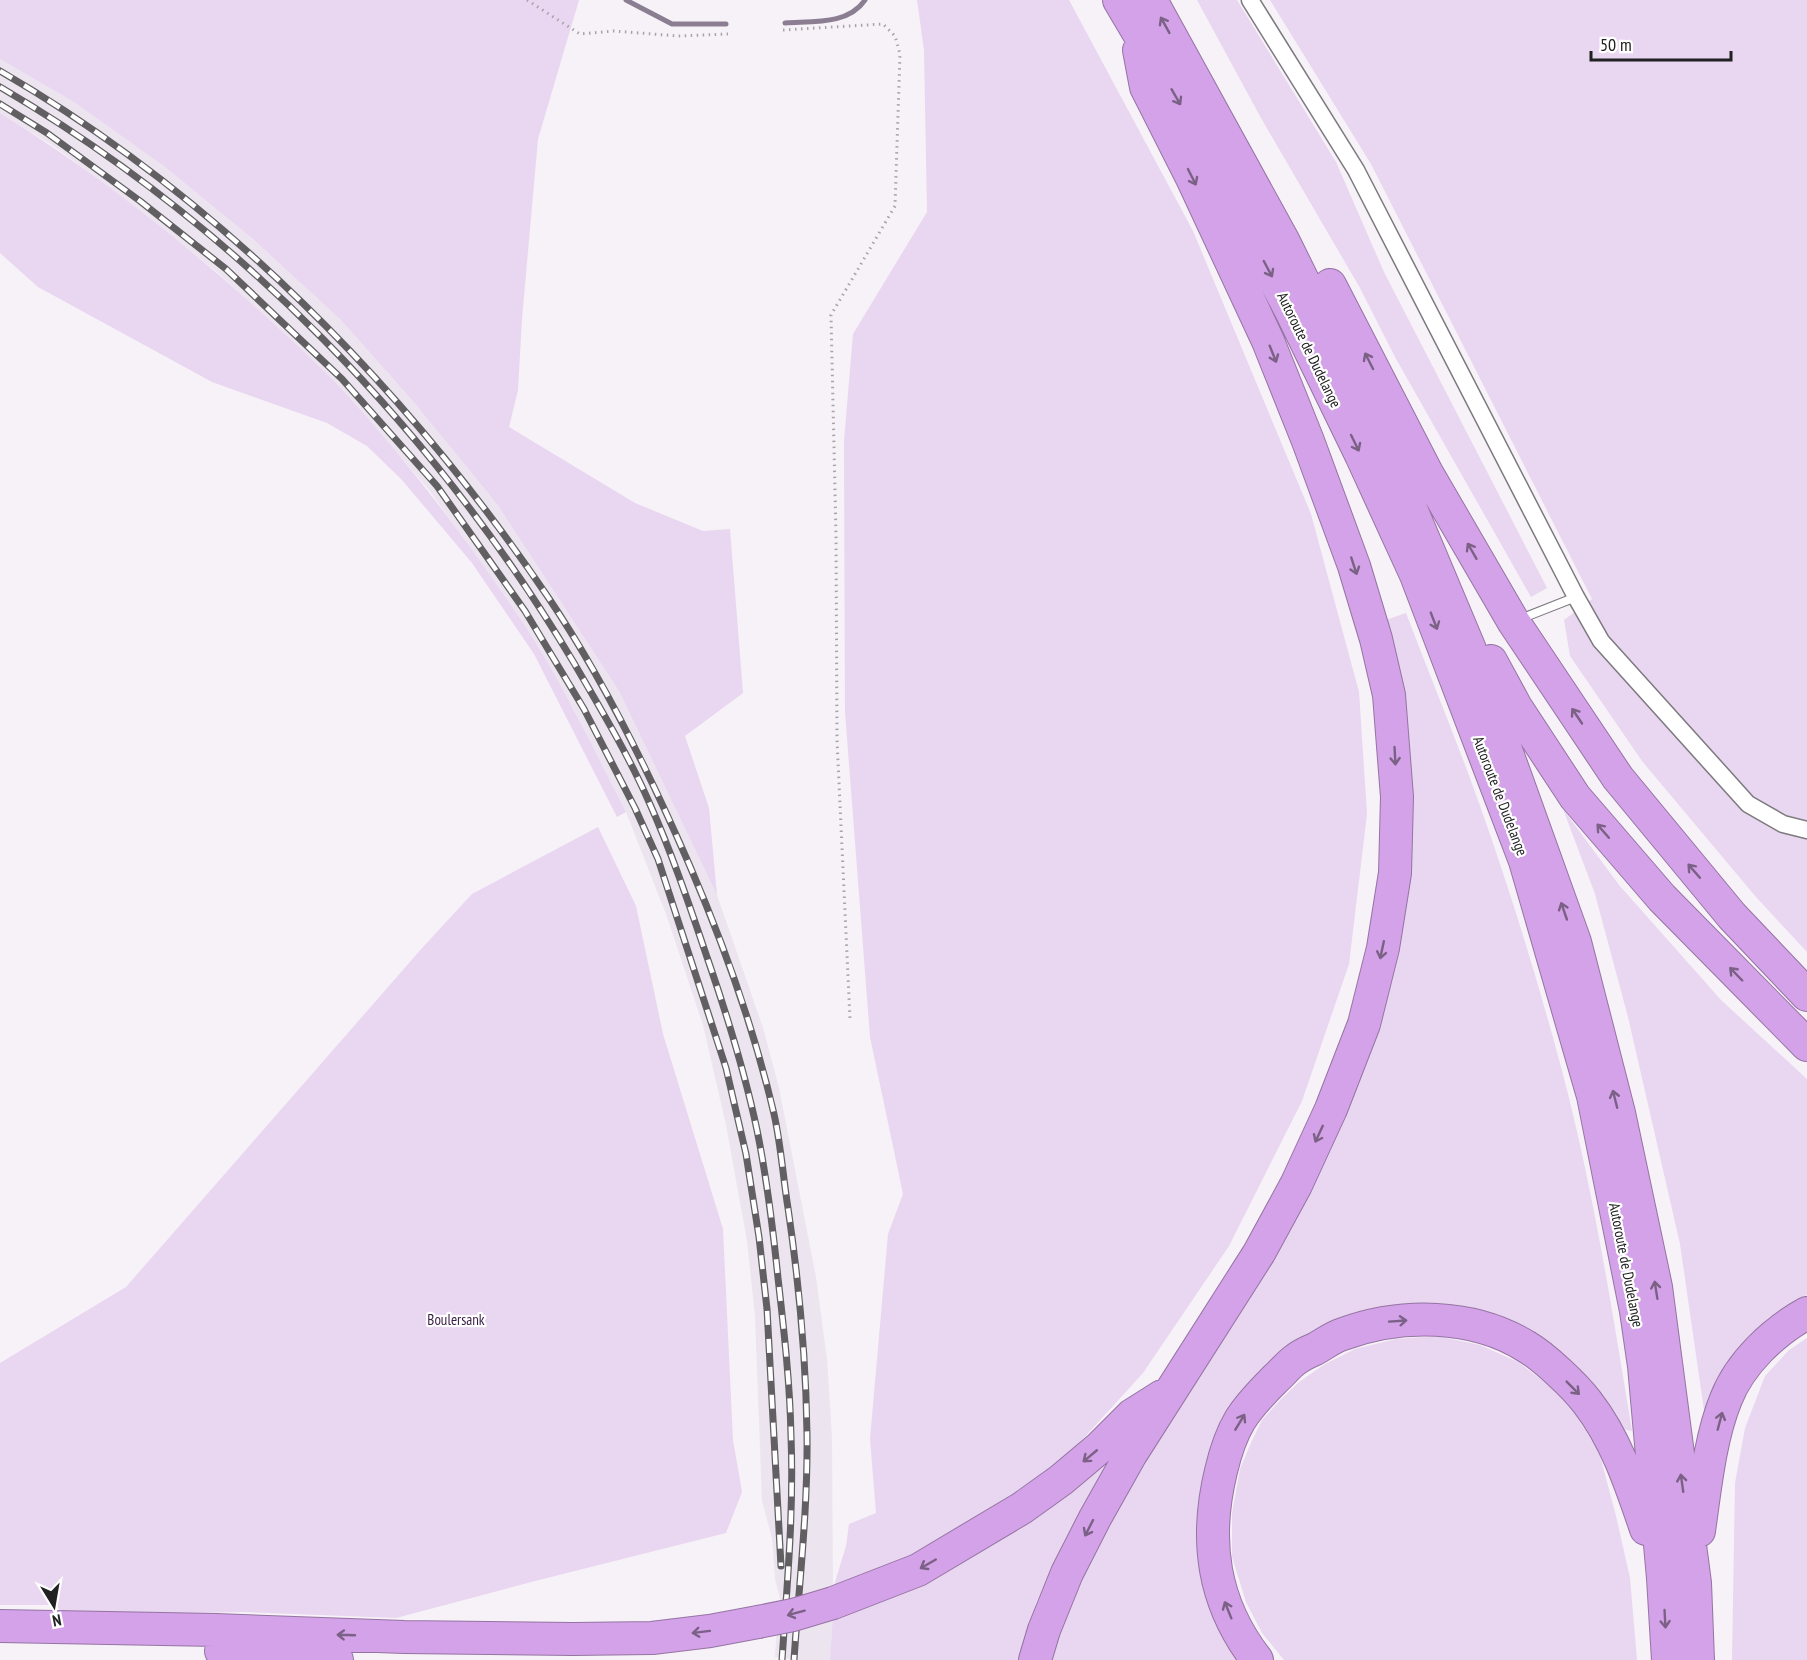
<svg xmlns="http://www.w3.org/2000/svg" width="1807" height="1660" font-family="'PT Sans Narrow',sans-serif">
<style>
.built{fill:#ece4ef}
.green{fill:#e9d6f0}
.lines{fill:none;stroke-linecap:round;stroke-linejoin:round}
.stream{stroke:#8c7e92;stroke-width:5}
.lane-casing{stroke:#7d7a7f;stroke-width:10}
.street-casing{stroke:#7d7a7f;stroke-width:19}
.highway-casing{stroke:#9574a3;stroke-width:34}
.path{stroke:#a7a4a8;stroke-width:3;stroke-dasharray:1.5 4.5;stroke-linecap:butt}
.lane{stroke:#fff;stroke-width:8}
.street{stroke:#fff;stroke-width:16}
.highway{stroke:#d4a2e8;stroke-width:32}
.rail-casing{stroke:#615f62;stroke-width:7}
.rail{stroke:#fff;stroke-width:4.5;stroke-dasharray:14;stroke-linecap:butt}
.highway-bridge-casing{stroke:#9574a3;stroke-width:34;stroke-linecap:butt}
.highway-bridge{stroke:#d4a2e8;stroke-width:32}
.oneway{stroke:#7a6185}
.labels{text-anchor:middle;stroke-width:4.5;stroke-linejoin:round;paint-order:stroke}
.street-label{font-size:15px;fill:#212022;stroke:#fff}
.park-label{font-size:15px;fill:#3a1e45;stroke:#fff}
</style>
<rect width="100%" height="100%" fill="#f6f2f7"/>
<path class="built" d="M0,59l74,43 91,65 88,72 88,81 71,80 85,104 122,187 98,204 46,133 16,60 37,189 11,82 5,79 1,151 -52,14 -6,-24 -3,-41 -10,-37 -7,-185 -8,-75 -21,-116 -23,-100 -37,-111 -40,-102 -52,-102 -58,-98 -87,-122 -82,-95 -129,-122 -80,-64 -86,-64 -52,-32z
M833,1613l-3,47h-33l-22,-3 2,-28z"/>
<path class="green" d="M0,0h579l-41,139 -16,180 -4,71 -9,37 126,76 68,28 27,-2 13,164 -58,43 24,72 8,87 -98,-204 -122,-187 -85,-104 -71,-80 -88,-81 -88,-72 -91,-65 -74,-43z
M917,0h152l124,231 118,283 48,178 8,122 -18,150 -47,137 -73,145 -86,127 -71,78 -40,32 -99,65 -100,41 13,-43 3,-22 27,-11 -6,-74 18,-205 15,-40 -33,-157 -25,-325 -1,-271 9,-107 74,-122 -3,-162z
M1197,0h40l99,162 48,110 163,316 -16,9 -136,-240 -35,-69 -99,-170z
M1270,0h537v952l-51,-55 -114,-136 -72,-105 -6,-36 28,-21 -221,-435z
M0,113c95,59 183,128 265,203 28,26 57,52 83,80 61,67 116,140 167,215 43,63 76,133 111,201l-9,5 -83,-163 -62,-91 -70,-83 -35,-34 -40,-23 -115,-41 -174,-95 -38,-34z
M1406,613c24,63 50,126 73,190 31,87 58,175 82,264 32,120 51,242 71,364l-11,-2 -17,-30 -36,-39 -38,-28 -193,-12 -126,130 -10,34 -4,39 3,38 42,99h-193l40,-104 303,-592 -6,-344z
M1563,809l56,76 102,115 86,79v216l-38,22 -22,23 -42,77 -25,-173 -52,-227 -33,-123z
M598,827l38,79 27,128 60,195 10,211 9,52 -16,41 -191,48 -139,37 -153,-6 -180,3 -7,-10h-56v-242l126,-76 297,-340 49,-53z
M1437,1336l43,9 38,17 41,31 20,27 20,32 17,64 14,62 7,82h-353l-22,-27 -16,-31 -14,-45v-44l8,-44 10,-24 12,-25 19,-21 18,-17 26,-18 30,-15 41,-10z
M1807,1338v322h-75l3,-177 10,-55 20,-52 24,-26z
M1103,1461l4,3 -44,79 -27,60 -15,57h-191l3,-47c30,-11 62,-20 91,-33 65,-30 124,-74 179,-119z"/>
<g class="lines">
<path class="stream" d="M626,0l46,24h54
M785,23c28,-2 63,2 80,-23"/>
<g class="lane-casing">
<path id="lane" d="M1520,619l56,-22"/>
</g>
<g class="street-casing">
<path id="street" d="M1250,0l106,170 220,427 25,44 147,163 35,20 24,6"/>
</g>
<g class="highway-casing">
<path id="highway" d="M1119,0l58,98 40,73 74,140 70,144 55,120 109,286 68,235 43,215 8,55 19,212 5,82
M1151,0l133,242 101,205 84,200 106,295 44,171 37,174 39,296 3,77
M1330,285l97,188 86,148 105,157 114,138 75,79
M1491,661l25,46 59,90 87,101 145,147
M1699,1531c6,-42 11,-93 27,-132 14,-36 48,-68 81,-86
M833,1603l85,-33 104,-62 39,-28 38,-32 33,-33 30,-19
M0,1626l216,4 188,7 169,2 79,-1 58,-7 48,-9
M221,1651l116,9
M1035,1660l9,-30 23,-57 28,-55 36,-64 128,-201 37,-68 35,-76 33,-85 19,-76 12,-75 2,-76 -8,-102 -13,-56 -22,-73 -46,-125 -40,-100 -76,-163 -46,-91 -7,-37
M1257,1660c-44,-57 -53,-119 -36,-189 4,-17 10,-36 19,-51 9,-15 23,-29 35,-41 7,-6 13,-14 20,-19 6,-5 13,-8 20,-11 9,-5 18,-12 28,-15 58,-21 130,-21 184,13 17,10 48,39 60,55 29,37 44,83 59,127"/>
</g>
<path class="path" d="M527,0l53,34 34,-3 64,5 50,-2
M783,30l100,-6 12,12 5,18 -5,152 -64,109 5,221 1,204 13,279"/>
<use href="#lane" class="lane"/>
<use href="#street" class="street"/>
<use href="#highway" class="highway"/>
<g class="rail-casing">
<path id="rail" d="M0,71c218,126 407,318 548,526 56,83 101,175 141,267 35,81 65,164 85,250 7,31 9,63 14,94 11,75 18,150 19,226 1,75 -8,151 -13,226
M0,87c236,138 434,342 574,576 26,45 54,91 75,139 23,51 41,105 59,158 19,55 37,113 49,170 10,49 16,99 21,148 6,53 12,105 13,158 3,75 -4,150 -9,224
M0,104l47,29 93,68 86,68 116,110 95,107 88,125 59,98 51,99 23,51 68,209 20,86 13,83 8,72 14,257"/>
</g>
<use href="#rail" class="rail"/>
<g class="highway-bridge-casing">
<path id="highway-bridge" d="M758,1622l35,-7 40,-12"/>
</g>
<use href="#highway-bridge" class="highway-bridge"/>
</g>
<defs><path id="oneway-shaft" d="M-6 0H5M1.5-3L5.5 0L1.5 3" fill="none" stroke-width="1.6" stroke-linecap="round" stroke-linejoin="round" transform="scale(1.5)"/></defs>
<g class="oneway">
<use href="#oneway-shaft" transform="translate(1165 25) rotate(-119)"/>
<use href="#oneway-shaft" transform="translate(1176 97) rotate(60)"/>
<use href="#oneway-shaft" transform="translate(1192 177) rotate(63)"/>
<use href="#oneway-shaft" transform="translate(1268 269) rotate(62)"/>
<use href="#oneway-shaft" transform="translate(1273 354) rotate(68)"/>
<use href="#oneway-shaft" transform="translate(1369 361) rotate(-117)"/>
<use href="#oneway-shaft" transform="translate(1355 443) rotate(64)"/>
<use href="#oneway-shaft" transform="translate(1472 551) rotate(-120)"/>
<use href="#oneway-shaft" transform="translate(1354 566) rotate(72)"/>
<use href="#oneway-shaft" transform="translate(1434 621) rotate(69)"/>
<use href="#oneway-shaft" transform="translate(1577 716) rotate(-124)"/>
<use href="#oneway-shaft" transform="translate(1395 756) rotate(87)"/>
<use href="#oneway-shaft" transform="translate(1603 831) rotate(-131)"/>
<use href="#oneway-shaft" transform="translate(1694 871) rotate(-131)"/>
<use href="#oneway-shaft" transform="translate(1564 911) rotate(-109)"/>
<use href="#oneway-shaft" transform="translate(1382 950) rotate(102)"/>
<use href="#oneway-shaft" transform="translate(1736 974) rotate(-134)"/>
<use href="#oneway-shaft" transform="translate(1615 1099) rotate(-104)"/>
<use href="#oneway-shaft" transform="translate(1319 1134) rotate(115)"/>
<use href="#oneway-shaft" transform="translate(1656 1290) rotate(-99)"/>
<use href="#oneway-shaft" transform="translate(1398 1321) rotate(-4)"/>
<use href="#oneway-shaft" transform="translate(1573 1388) rotate(45)"/>
<use href="#oneway-shaft" transform="translate(1720 1421) rotate(-75)"/>
<use href="#oneway-shaft" transform="translate(1240 1422) rotate(-59)"/>
<use href="#oneway-shaft" transform="translate(1090 1456) rotate(140)"/>
<use href="#oneway-shaft" transform="translate(1682 1483) rotate(-98)"/>
<use href="#oneway-shaft" transform="translate(1089 1528) rotate(117)"/>
<use href="#oneway-shaft" transform="translate(928 1564) rotate(150)"/>
<use href="#oneway-shaft" transform="translate(1228 1610) rotate(-112)"/>
<use href="#oneway-shaft" transform="translate(796 1613) rotate(165)"/>
<use href="#oneway-shaft" transform="translate(1665 1619) rotate(87)"/>
<use href="#oneway-shaft" transform="translate(701 1632) rotate(173)"/>
<use href="#oneway-shaft" transform="translate(346 1635) rotate(-178)"/>
</g>
<g class="labels">
<g class="street-label">
<text transform="translate(1309 350) rotate(64)" y="5">Autoroute de Dudelange</text>
<text transform="translate(1500 796) rotate(69)" y="5">Autoroute de Dudelange</text>
<text transform="translate(1626 1265) rotate(79)" y="5">Autoroute de Dudelange</text>
</g>
<g class="park-label">
<text x="456" y="1325">Boulersank</text>
</g>
</g>
<g transform="translate(54 1606) rotate(169)" stroke="#ffffff" stroke-width="4.5" paint-order="stroke">
<path d="M0-4.5L10 22L0 15L-10 22Z" fill="#212022"/>
<text y="-9" font-size="16" font-weight="bold" text-anchor="middle" fill="#212022">N</text>
</g>
<path d="M1591 51v9h140v-9" fill="none" stroke="#212022" stroke-width="3"/>
<text x="1600" y="51" font-size="18" fill="#212022" stroke="#ffffff" stroke-width="4.5" paint-order="stroke">50 m</text>
</svg>
